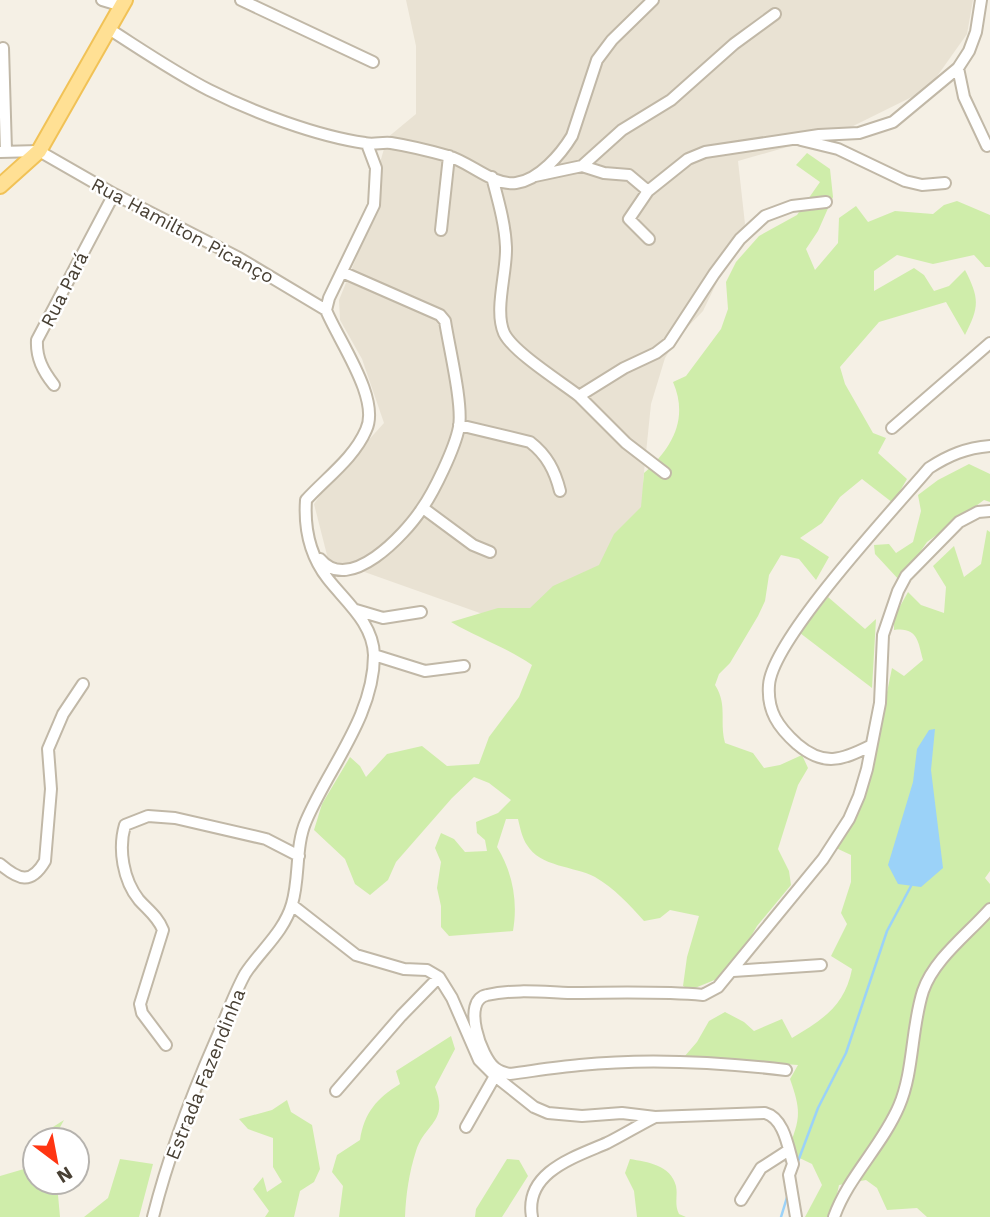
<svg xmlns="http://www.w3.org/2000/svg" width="990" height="1217" font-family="'Work Sans',sans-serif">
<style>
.residential{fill:#e9e2d3}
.green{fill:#cfedaa}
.water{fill:#9bd2f8}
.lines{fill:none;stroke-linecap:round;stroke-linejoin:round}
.stream{stroke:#9bd2f8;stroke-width:2.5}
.minor-casing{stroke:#c1b8a7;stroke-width:14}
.major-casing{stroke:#f1c257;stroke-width:18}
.minor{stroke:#fff;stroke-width:10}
.major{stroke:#ffe094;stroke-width:14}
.labels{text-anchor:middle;stroke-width:5;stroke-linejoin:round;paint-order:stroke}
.street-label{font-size:19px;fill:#484034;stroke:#fff}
</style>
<rect width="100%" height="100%" fill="#f5f0e5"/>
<path class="residential" d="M406,0h567l-6,34 -39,55 -85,42 -105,30 7,63 -42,87 -25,26 -13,21 -14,46 -8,78 48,64 -135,94 -228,-81 -14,-55 12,-17 58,-64 -22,-64 -22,-39 -1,-20 36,-88 5,-49 7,-25 29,-24v-68z"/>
<path class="green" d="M807,153l23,16 3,28 -15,34 -12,18 9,21 23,-27 1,-25 17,-12 12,16 27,-11 38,3 11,-9 13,-4 33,14v52h-5l-11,-12 -41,9 -36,-9 -23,16v20l40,-23 10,7 10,16 15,-5 16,-16c15,29 14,37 0,65l-19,-33 -67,20 -39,45 5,17 28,49 13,5 -8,15 29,26 -14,24 -31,-24 -22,18 -18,26 -22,15 29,19 -13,23 -17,-21 -18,-4 -12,20 -4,26 -7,15 -28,47 -11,11 -4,11c13,20 4,36 10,58l28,10 11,15 16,-3 22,-10 6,13 -10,17 -20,64 11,22 2,14 -34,41 -20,35 -20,18 -27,11 -7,-4 4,-29 12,-41 -29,-6 -10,8 -16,3c-14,-16 -30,-33 -49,-44 -21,-11 -55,-10 -68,-32 -5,-7 -7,-18 -9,-26h-12l-9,28c16,26 21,55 16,84l-64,5 -8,-9v-21l-4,-18 4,-26 -6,-14 6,-15 13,6 11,13 22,-1 -2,-11 -8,-7 -1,-11 22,-9 13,-13 -22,-17 -15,-6 -22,21 -56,64 -8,18 -18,15 -15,-11 -10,-25 -31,-29 8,-26 28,-47 10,9 6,11 21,-23 35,-8 25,20 32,-2 10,-27 30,-40 13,-32c-26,-18 -54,-27 -81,-43l47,-14h32l23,-22 46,-21 15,-31 27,-27 3,-34c28,-25 45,-54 29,-91l13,-6 35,-47 7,-20 -2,-27 10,-20 23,-26 38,-21 23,-33 -24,-17z
M969,464l21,10v28l-6,-2 -57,42 -27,39 -25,-27 -1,-9 15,-1 7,9 17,-11 8,-31 -3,-16 20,-15z
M987,530l3,2v339l-5,7 5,6v333h-63l-10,-9 -30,2 -10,-22 -11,-8 -27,5 -7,32h-27l17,-32 -10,-21 -25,-12c13,-33 15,-39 3,-73l8,-14 -114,-8 13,-15 12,-21 16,-9 19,10 10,9 28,-12 10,19c30,-18 53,-32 60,-69l-21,-13 16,-32 -6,-11 10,-31v-27l-15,-7 23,-35 14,-53 19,-92 12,8 19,-16c-5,-18 -5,-33 -29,-30v-13l14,-25 13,13 23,8 2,-26 -13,-21 21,-20 10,31 17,-13z
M828,597l37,32 11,-10 -4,69 -72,-55z
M451,1036l4,13 -20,38c14,35 -10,36 -19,64 -7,22 -10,43 -11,66h-66l4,-31 -11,-14 5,-17 23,-15c4,-27 17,-42 40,-56l-4,-13z
M287,1100l4,12 21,13 8,44 -6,13 -14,9 -6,26h-29l4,-6 -16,-22 10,-12 4,15 15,-10 -9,-15v-29l-25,-9 -9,-10 33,-9z
M64,1120l-11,20h-18v42h26l-4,2 3,33h-60v-41l24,-7 10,-30z
M120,1159l33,5 -14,53h-55l24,-19z
M507,1159l12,1 9,16 -26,41h-27l1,-8z
M630,1159c17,3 41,6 46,27 2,10 -2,18 3,28l7,3h-49l-3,-26 -9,-18z"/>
<path class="water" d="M935,729l-4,41 12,98 -22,19 -23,-3 -10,-19 25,-83 4,-33 12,-19z"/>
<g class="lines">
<path class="stream" d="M797,1164l21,-56 28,-55 41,-122 24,-45
M781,1217l7,-23"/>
<g class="minor-casing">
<path id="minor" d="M102,0l20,6
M241,0l132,62
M109,29c33,21 65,43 100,61 44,22 107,46 156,53 8,2 17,-1 26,0 19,3 39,8 57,13 22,6 45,30 68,27 23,-3 45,-29 56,-47l25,-76 15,-20 41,-40
M3,48l3,103
M958,68l6,29 23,49
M801,140l37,9 67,32 17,4 23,-2
M0,152l39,-1 75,43 125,64 87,52
M582,166l40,-36 49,-30 63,-56 41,-30
M535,176l47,-10 22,7 25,2 19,16 40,-32 17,-7 114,-17 40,-2 34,-11 65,-54 11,-17 7,-19 5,-32
M492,177c6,23 13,46 14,70 1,25 -12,63 -2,86 9,19 57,49 75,63l45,-28 32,-15 13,-10 45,-69 26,-35 25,-23 27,-10 34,-4
M648,191l-19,28 20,20
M441,230l8,-74
M54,385c-11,-14 -18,-27 -17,-45l77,-146
M579,396l47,47 39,30
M459,425l71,17c17,13 25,29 30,49
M892,428l98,-85
M423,508l50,37 17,7
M320,559c29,36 85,-25 101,-49 13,-18 34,-62 38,-83 4,-23 -10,-80 -14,-106l-5,-6 -98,-43
M356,610l27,8 38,-6
M374,655l51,16 39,-5
M870,746c-28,14 -46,21 -73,-2 -19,-17 -30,-33 -28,-59 3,-46 126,-177 160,-217 20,-13 37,-20 61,-22
M0,864c19,16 31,21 45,-3l6,-72 -3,-40 15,-35 20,-30
M292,905l64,50 48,14 23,1 12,7 13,21 27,62 16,16 39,31 14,6 34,3 40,-3 33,4 110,-4c19,5 23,34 28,51l-4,11 7,42
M733,971l88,-6
M166,1045l-24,-32 -2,-9 23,-74c-5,-13 -15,-20 -24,-30 -16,-20 -21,-51 -14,-75l23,-9 27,2 91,21 33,17
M786,1070c-67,-8 -138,-12 -206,-5 -24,2 -47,6 -70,9 -6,-1 -10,-2 -15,-6 -14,-11 -34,-68 -8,-73 26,-6 55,-3 81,-2 45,0 90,-2 135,2l15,-8 105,-128 26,-40 10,-23 8,-27 13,-66 3,-68 15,-44 8,-15 53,-54 19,-10 12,-1
M336,1091l65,-75 38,-39
M466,1127l29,-51
M741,1200l20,-32 28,-18
M153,1217c15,-60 37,-118 62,-175 10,-22 18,-46 30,-68 15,-23 39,-42 47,-70 8,-27 3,-58 14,-83 23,-54 68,-105 68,-166 -1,-32 -28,-53 -46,-76 -18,-23 -24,-50 -22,-79 20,-22 48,-42 60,-70 15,-31 -28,-90 -40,-120l3,-12 45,-93 2,-37 -9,-24
M532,1217c-8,-45 43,-60 75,-74 16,-8 32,-18 48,-26
M834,1217c14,-40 48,-71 65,-111 15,-35 12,-78 24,-115 11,-32 45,-57 67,-82"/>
</g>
<g class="major-casing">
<path id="major" d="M0,186l39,-35 86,-151"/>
</g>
<use href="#minor" class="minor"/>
<use href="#major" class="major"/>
</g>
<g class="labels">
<g class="street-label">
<text transform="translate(183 230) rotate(28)" y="7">Rua Hamilton Picanço</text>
<text transform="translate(64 289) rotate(-63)" y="7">Rua Pará</text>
<text transform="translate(205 1074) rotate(-68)" y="7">Estrada Fazendinha</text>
</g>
</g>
<g transform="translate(56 1161) rotate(148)"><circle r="33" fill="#ffffff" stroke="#b6b3ae" stroke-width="2"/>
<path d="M0-5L12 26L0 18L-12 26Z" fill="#ff3512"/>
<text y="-10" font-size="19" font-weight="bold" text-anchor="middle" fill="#484034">N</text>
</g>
</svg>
